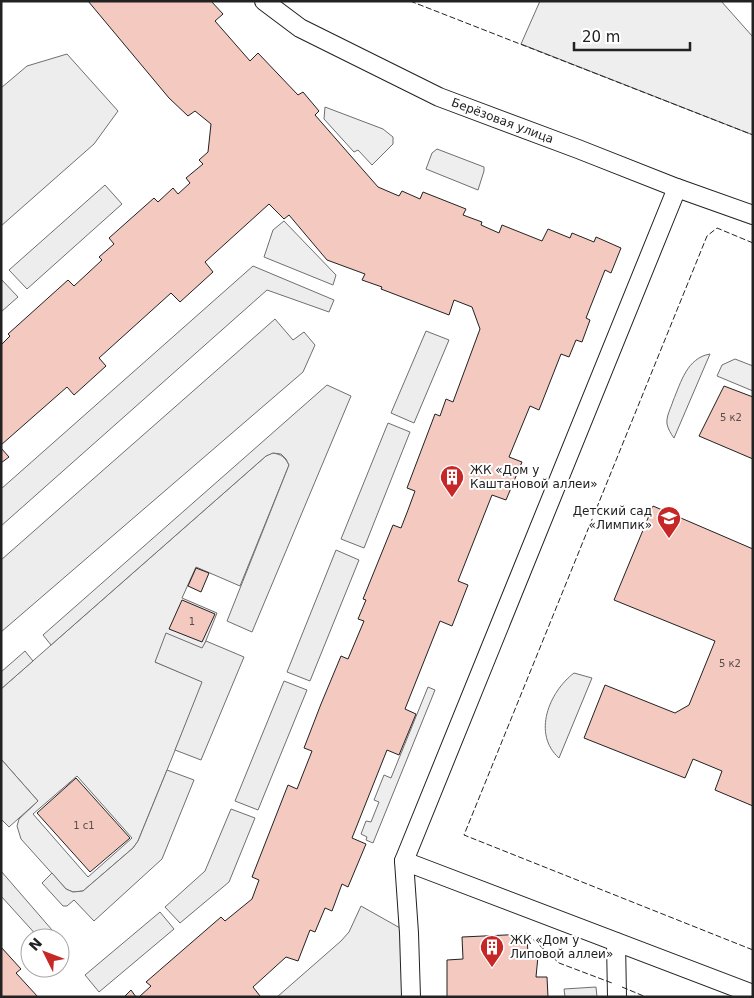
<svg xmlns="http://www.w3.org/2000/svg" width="754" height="998" font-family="'DejaVu Sans',sans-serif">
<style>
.green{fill:#eee;stroke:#6f6f6f;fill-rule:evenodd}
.parking{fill:#ededed;stroke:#6f6f6f}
.building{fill:#f3c9c0;stroke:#222}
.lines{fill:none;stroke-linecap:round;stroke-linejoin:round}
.service-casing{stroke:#222;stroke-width:20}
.service{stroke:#fff;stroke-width:18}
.fence{stroke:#222;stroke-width:1;stroke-dasharray:6 2.5;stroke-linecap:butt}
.labels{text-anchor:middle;stroke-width:4;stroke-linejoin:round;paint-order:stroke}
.number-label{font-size:10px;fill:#564c4a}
.street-label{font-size:12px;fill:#222;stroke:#fff}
.poi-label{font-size:12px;fill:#222;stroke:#fff;text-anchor:start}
</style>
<rect width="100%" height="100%" fill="#fff"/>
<path class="green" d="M540,1h181l32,36v98l-232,-91z
M325,107l58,22 10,8v7l-21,21 -14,-15 -4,2 -30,-33z
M437,149l47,18v4l-6,19 -52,-21 6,-16z
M284,221l52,54 -3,10 -69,-28 9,-27z
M710,354l-36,84c-3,-4 -6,-9 -7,-14 -1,-8 4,-16 6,-23 8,-19 14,-43 37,-47z
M735,359l18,7v25l-36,-15 5,-11z
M272,453c9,1 13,4 17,12l-49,121 -44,-19 -14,31 35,15 -14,35 -48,14 48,20 -65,159 -5,7 -50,43 -10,1 -7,-3 -45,-50 -4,-13 2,-7 19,-18 -37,-42v-70l265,-233zM77,776l55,62 -44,39 -55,-63z
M574,673l18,5 -33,80c-27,-24 -10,-66 15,-85z
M428,687l7,3 -62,153 -7,-3 1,-3 -6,-3 5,-13 5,1 8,-20 -5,-2 10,-25 7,3z"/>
<path class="parking" d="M67,54l51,57 -24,33 -93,82v-138l26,-22z
M105,185l17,19 -95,85 -18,-19z
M253,266l81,34 -5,12 -62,-22 -266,236v-37z
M1,279l17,18 -17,15z
M275,319l18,21 11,-8 11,13 -12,27 -302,260v-72z
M426,331l23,9 -35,83 -23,-10z
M327,385l24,11 -99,236 -25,-11 62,-156 -3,-6 -5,-5 -8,-1 -7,3 -215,189 -8,-10z
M388,423l22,9 -46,116 -23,-9z
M336,550l23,10 -49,121 -23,-9z
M166,633l36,15 4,-7 38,16 -43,103 -26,-10 27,-68 -47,-20z
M25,651l8,10 -32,28v-17z
M284,681l23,9 -49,120 -23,-9z
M1,759l37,42 -29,26 -8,-8z
M167,770l27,10 -32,79 -68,62 -20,-21 -7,6h-4l-21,-23 10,-10 14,16 7,3 10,-1 50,-43 5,-7z
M231,809l24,9 -26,64 -49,41 -15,-16 40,-36z
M1,871l58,67h-20l-38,-42z
M361,906l48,27 2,64h-134l64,-56 8,-9z
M160,912l14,17 -75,63 -14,-17z
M596,987l1,10h-32l-1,-8z"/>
<path class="building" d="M88,1h123l12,13 -8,7 35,40 8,-8 40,42 5,-3 16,19 -4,4 63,72 21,9 3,-5 18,8 3,-7 43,17 -3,6 19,7 -1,3 18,8 3,-8 40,16 6,-12 22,9 2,-5 22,9 2,-5 25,11 -10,25 -6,-3 -19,48 4,2 -8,22 -6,-2 -7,17 -8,-3 -22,56 -9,-4 -21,51 13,5 -16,38 -14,-5 -34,86 10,4 -16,41 -12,-5 -35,88 11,5 -17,41 -12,-5 -35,88 14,6 -18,43 -6,-3 -10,27 -7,-3 -10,24 -5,-2 -12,31 -12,-4 -33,30 7,9 -1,1h-120l12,-11 -5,-4 75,-65 4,4 27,-22 7,-19 -7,-3 36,-92 9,4 15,-38 -8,-3 17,-44 20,-48 7,3 16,-38 -6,-2 8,-19 -3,-1 30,-74 8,3 7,-18 7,-19 -8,-3 28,-74 5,2 6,-17 7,3 27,-73 -8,-22 -18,-7 -5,15 -68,-26 1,-2 -20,-7 3,-6 -38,-14 -38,-45 -5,4 -15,-15 -64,58 8,10 -33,30 -9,-9 -72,65 7,8 -32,29 -7,-8 -66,58v-100l9,-9 -2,-2 60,-54 6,6 28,-26 -3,-3 15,-13 -5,-6 45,-40 4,4 15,-14 5,6 12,-11 -4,-5 17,-14 -4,-4 9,-8 3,-28 -16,-13 -7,5 -19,-18z
M724,386l29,11v62l-54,-23z
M1,448l8,9 -8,6z
M653,506l100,43v257l-38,-16 7,-19 -29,-12 -8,19 -101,-40 21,-53 70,28 14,-8 26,-64 -101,-41z
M196,568l13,5 -8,19 -13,-6z
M182,600l33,14 -13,28 -33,-13z
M76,778l54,60 -40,34 -53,-59z
M527,934l1,22h10l-2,21h11l1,20h-101v-37l16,-1 -1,-22z
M1,947l20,22 -5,4 22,24h-37z
M131,990l5,7h-12z"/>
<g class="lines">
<g class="service-casing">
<g id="service">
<path id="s1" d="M264,1l36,27 139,69 139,52 99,39 76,27"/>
<path d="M404,861l349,133"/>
<path d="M616,942l1,55"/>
<path d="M411,997l-2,-64 -5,-72 273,-673"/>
</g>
</g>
<use href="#service" class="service"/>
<path class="fence" d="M410,1l343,134
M753,243l-36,-15 -10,8 -243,599 289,115
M527,934l32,29 53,20
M622,987l24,10"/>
</g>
<defs>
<g id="building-pin" transform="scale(1.25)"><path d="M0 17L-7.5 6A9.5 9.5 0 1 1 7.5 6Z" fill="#c62828" stroke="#fff"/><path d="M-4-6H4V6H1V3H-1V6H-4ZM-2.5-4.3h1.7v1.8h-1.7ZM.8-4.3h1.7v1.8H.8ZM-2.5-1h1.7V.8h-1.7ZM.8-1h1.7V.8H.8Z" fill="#fff"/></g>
<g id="school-pin" transform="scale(1.25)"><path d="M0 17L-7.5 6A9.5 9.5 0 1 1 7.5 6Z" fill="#c62828" stroke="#fff"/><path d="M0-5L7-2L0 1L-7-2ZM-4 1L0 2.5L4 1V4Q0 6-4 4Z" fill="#fff"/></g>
</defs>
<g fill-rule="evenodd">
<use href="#building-pin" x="452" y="477"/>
<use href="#school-pin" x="669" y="518"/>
<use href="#building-pin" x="492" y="947"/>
</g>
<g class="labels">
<g class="number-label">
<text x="731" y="421">5 к2</text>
<text x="192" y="625">1</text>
<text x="730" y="667">5 к2</text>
<text x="84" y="829">1 с1</text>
</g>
<g class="street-label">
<text dy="4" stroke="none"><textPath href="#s1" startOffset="268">Берёзовая улица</textPath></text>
</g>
<g class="poi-label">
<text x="470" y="474">ЖК «Дом у<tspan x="470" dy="14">Каштановой аллеи»</tspan></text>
<text x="652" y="515" text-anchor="end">Детский сад<tspan x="652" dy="14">«Лимпик»</tspan></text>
<text x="510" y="944">ЖК «Дом у<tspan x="510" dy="14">Липовой аллеи»</tspan></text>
</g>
</g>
<rect width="754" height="998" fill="none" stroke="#222222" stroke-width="5"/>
<g transform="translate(45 953) rotate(312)"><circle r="24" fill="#ffffff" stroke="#a7a7a7"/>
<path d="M0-4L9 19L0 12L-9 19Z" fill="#c62828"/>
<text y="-8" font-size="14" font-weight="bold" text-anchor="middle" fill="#222222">N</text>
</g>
<path d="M574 42v8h116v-8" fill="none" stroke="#222222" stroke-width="2.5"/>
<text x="582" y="42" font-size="15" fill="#222222" stroke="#ffffff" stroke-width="4" paint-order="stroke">20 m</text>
</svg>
